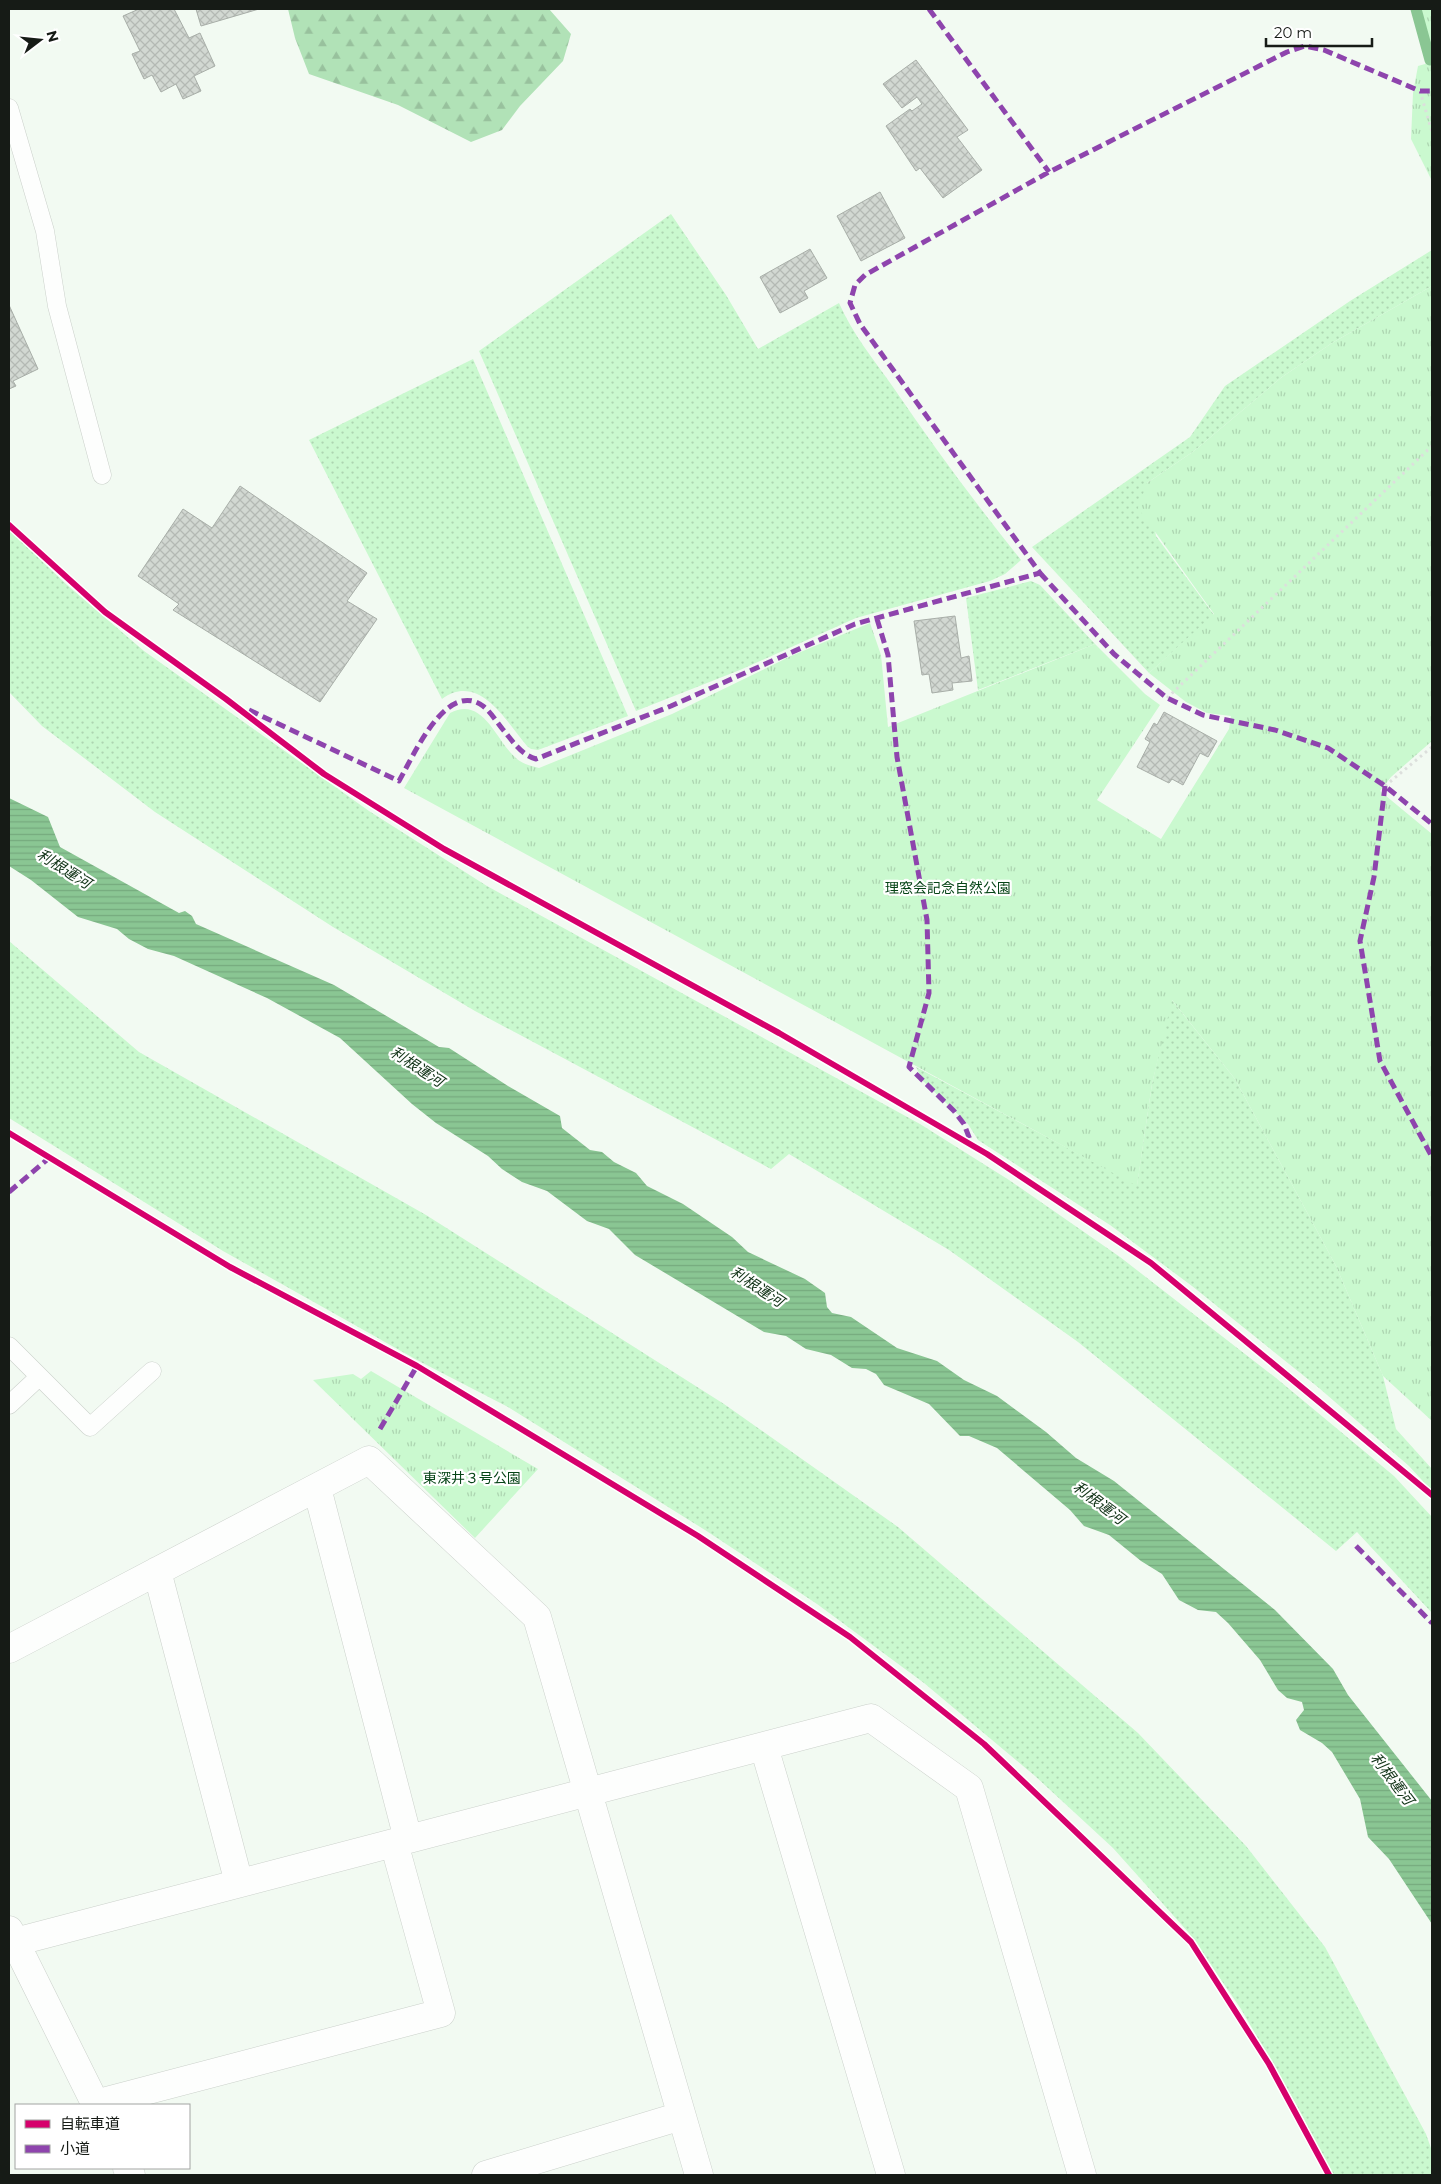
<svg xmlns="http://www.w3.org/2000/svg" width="1441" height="2184" font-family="Montserrat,'Noto Sans JP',sans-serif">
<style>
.grass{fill:url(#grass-dots)}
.forest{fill:url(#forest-firs)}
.park{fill:url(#park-tufts)}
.water{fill:url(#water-rules)}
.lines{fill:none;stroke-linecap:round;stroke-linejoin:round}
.stream{stroke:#8ac693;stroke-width:11}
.building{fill:url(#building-cross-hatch);stroke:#a8aea8}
.service-casing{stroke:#cbd1cb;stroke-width:19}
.minor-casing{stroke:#cbd1cb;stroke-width:29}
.path{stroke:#dcdfdc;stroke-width:3;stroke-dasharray:2.5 4;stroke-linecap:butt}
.service{stroke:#fdfefd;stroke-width:18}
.minor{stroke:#fdfefd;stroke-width:28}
.quiet{stroke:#8e44ad;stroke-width:5;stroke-dasharray:10 5;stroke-linecap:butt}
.cycleway-casing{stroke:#fff;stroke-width:9}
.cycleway{stroke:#d6006c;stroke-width:6}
.labels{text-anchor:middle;stroke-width:4.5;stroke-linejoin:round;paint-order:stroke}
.park-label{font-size:14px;fill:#064417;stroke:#fff}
.water-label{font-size:15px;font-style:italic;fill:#103216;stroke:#fff}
</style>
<defs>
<pattern id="grass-dots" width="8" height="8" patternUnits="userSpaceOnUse" patternTransform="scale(1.25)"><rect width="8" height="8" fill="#caf9cf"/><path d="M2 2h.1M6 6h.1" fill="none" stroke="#add5b1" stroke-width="1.8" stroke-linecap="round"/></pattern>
<pattern id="forest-firs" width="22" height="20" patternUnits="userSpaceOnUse" patternTransform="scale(1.25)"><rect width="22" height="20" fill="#b1e2b7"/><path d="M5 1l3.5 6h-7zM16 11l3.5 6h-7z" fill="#98c19d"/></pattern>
<pattern id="park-tufts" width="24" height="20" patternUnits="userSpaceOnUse" patternTransform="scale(1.25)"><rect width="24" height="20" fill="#caf9cf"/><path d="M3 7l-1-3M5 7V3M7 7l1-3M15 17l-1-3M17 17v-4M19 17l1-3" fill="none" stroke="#add5b1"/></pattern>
<pattern id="water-rules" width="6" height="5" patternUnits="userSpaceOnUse" patternTransform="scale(1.25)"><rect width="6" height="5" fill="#8ac693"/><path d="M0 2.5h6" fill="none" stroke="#76aa7e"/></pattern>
<pattern id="building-cross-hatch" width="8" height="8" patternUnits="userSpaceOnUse" patternTransform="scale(1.25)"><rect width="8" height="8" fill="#d2d8d2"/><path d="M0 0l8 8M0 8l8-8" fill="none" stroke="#b4b9b4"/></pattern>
</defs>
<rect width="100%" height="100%" fill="#f2faf2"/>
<path class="grass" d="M671,214l55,81 32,54 81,-46c13,30 35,57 54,84 40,59 83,117 128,173l-16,14 -15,7 -134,37 -116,52 -104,41 -157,-360z
M1432,250v36l-100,57 -50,34 -88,74 -47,32 9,53 58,79 -65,58 -117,-126 158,-110 35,-51 125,-85z
M473,359l155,357 -90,34 -7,-1 -4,-3c-21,-25 -48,-74 -85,-47l-133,-259z
M9,530l58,55 77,66 225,160 118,75 433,238 89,56 111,77 156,121 118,98 38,41v96l-75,-81 -21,19 -258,-209 -129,-92 -160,-96 -18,15 -296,-158 -142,-84 -178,-115 -113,-86 -33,-34z
M1031,581l9,4 55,59 -117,46 -12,-92z
M9,941l130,111 287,163 298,189 174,123 240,206 108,113 79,101 101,187 6,17v24h-100l-35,-69 -56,-97 -52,-76 -76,-85 -78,-72 -111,-93 -107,-79 -112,-74 -197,-123 -91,-47 -194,-109 -214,-133z
M1171,999l64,80 101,187 47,110 13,53 36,40v22l-23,-25 -90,-78 -127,-102 -82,-61 -132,-85 -10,-16 -45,-43 -7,-14 221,118 15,-101z"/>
<path class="forest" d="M288,9h261l22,25 -8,27 -43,45 -18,24 -31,12 -73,-37 -89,-31 -14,-36z"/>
<path class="park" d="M1419,9h13v50z
M1432,62v119l-21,-42 2,-46 5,-27z
M1432,286v455l-41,36 -11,14 52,43v587l-49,-45 -47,-110 -101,-187 -63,-79 -20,84 -15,102 -733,-398 46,-75c34,-18 46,29 67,46 6,5 14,7 22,9l133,-54 119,-58 79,-33 11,32 7,72 207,-83 50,50 15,11 -63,95 64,39 68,-110 2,-13 -24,-3 -21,-11 -37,-29 65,-59 -76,-106 9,-25 47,-32 88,-74 50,-34z
M371,1371l167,98 -63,69 -162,-158 40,-6 8,5z"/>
<path class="water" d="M9,798l39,19 12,30 119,66 6,-2 7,5 4,8 138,61 105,62 10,1 59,38 52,30 2,12 28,22 12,2 12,10 22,11 11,13 36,18 49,33 16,15 57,27 20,14 2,14 5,6 19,4 46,31 40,13 27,19 33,16 49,36 30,26 38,23 161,129 58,59 15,26 84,106v123l-43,-65 -21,-22 -8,-38 -28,-47 -10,-9 -22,-13 -4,-10 8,-10 -2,-8 -15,-4 -9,-8 -18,-30 -32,-37 -12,-11 -18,-2 -19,-10 -17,-26 -21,-13 -32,-26 -25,-9 -14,-16 -73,-62 -28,-12h-9l-31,-32 -45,-19 -8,-11 -10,-5 -14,-1 -21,-13 -25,-6 -20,-13 -22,-4 -129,-77 -26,-26 -22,-8 -40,-30 -25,-9 -20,-13 -14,-13 -52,-33 -24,-19 -72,-66 -73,-40 -93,-42 -26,-7 -19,-10 -12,-10 -39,-12 -47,-37 -22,-14z"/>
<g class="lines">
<path class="stream" d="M1416,9l14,51"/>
</g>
<path class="building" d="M139,9h35l15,29 11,-5 15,33 -21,10 7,15 -18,8 -7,-15 -15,8 -9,-17 -8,4 -12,-25 8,-3 -17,-35z
M196,9h63l-58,17z
M916,60l52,70 -11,7 25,33 -39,28 -23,-30 -4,3 -30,-45 24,-17 2,2 10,-7 -5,-7 -15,11 -19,-24z
M880,192l25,46 -44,23 -24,-45z
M810,249l17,29 -23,13 4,7 -28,15 -20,-36z
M9,305l29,64 -25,12 3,5 -7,3z
M240,486l127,87 -20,28 30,18 -57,83 -147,-92 6,-6 -41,-28 45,-67 29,19z
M955,616l6,42 8,-2 3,25 -20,2 1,7 -21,3 -3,-19 -7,1 -8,-54z
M1164,712l53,29 -9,16 -8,-4 -17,32 -11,-6 -3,4 -32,-16 13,-25 -5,-3 9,-16 3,2z"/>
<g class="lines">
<g class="service-casing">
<path id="service" d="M9,108l36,123 12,75 45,169
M9,1346l81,81 62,-56
M9,1405l30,-28"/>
</g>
<g class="minor-casing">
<path id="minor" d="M317,1488l91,351
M157,1571l82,312
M9,1649l360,-189 168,157 162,558
M764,1747l127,428
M9,1930l87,175
M15,1942l856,-224 98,70 113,387
M95,2104l346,-91 -47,-170
M127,2168l4,7
M486,2175l195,-59"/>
</g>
<path class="path" d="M1420,91l12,41
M1167,698l265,-252
M1385,786l47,-39"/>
<use href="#service" class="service"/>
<use href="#minor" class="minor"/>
<path class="quiet" d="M929,9l120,163
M1040,573l74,81 53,44 36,17 72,15 53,18 57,38 47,38
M877,619l11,36 9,102 30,163 2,73 -20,74 45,44 10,13 8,21
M249,710l150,71c14,-24 47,-102 84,-75 8,6 15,18 22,26 9,11 17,23 31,27l135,-53 184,-82 185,-51 -180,-249 -10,-21 5,-18 10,-10 184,-103 238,-120 18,-6 19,4 96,41h12
M1385,786l-11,91 -14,64 20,120 52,96
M9,1192l40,-34
M380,1429l37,-63
M1356,1546l76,77"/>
<g class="cycleway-casing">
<path id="cycleway" d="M9,525l96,87 121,87 98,75 120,75 335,184 208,121 164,109 281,232
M9,1133l221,134 187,99 281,170 152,101 134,107 207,198 78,122 60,111"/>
</g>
<use href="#cycleway" class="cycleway"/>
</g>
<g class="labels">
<g class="park-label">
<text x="948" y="893">理窓会記念自然公園</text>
<text x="472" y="1483">東深井３号公園</text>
</g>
<g class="water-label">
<text transform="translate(64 869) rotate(32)" y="5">利根運河</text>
<text transform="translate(417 1067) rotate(33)" y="5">利根運河</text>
<text transform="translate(757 1287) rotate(33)" y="5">利根運河</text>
<text transform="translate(1099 1503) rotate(37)" y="5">利根運河</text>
<text transform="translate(1392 1779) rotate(53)" y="5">利根運河</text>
</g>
</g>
<rect width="1441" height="2184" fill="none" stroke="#161b16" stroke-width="20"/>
<rect x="15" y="2104" width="175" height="65" fill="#ffffff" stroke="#a2a4a2"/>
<rect x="25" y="2120" width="25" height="8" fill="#d6006c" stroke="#a2a4a2"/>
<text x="60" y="2129" font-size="15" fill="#161b16">自転車道</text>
<rect x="25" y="2145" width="25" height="8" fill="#8e44ad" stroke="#a2a4a2"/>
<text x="60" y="2154" font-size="15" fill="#161b16">小道</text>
<g transform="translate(40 40) rotate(74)" stroke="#ffffff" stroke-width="4" paint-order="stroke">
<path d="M0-4L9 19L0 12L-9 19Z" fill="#161b16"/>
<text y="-8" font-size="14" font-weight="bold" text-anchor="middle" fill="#161b16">N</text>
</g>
<path d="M1266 38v8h106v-8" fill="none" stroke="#161b16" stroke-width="2.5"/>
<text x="1274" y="38" font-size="15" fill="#161b16" stroke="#ffffff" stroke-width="4" paint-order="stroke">20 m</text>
</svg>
